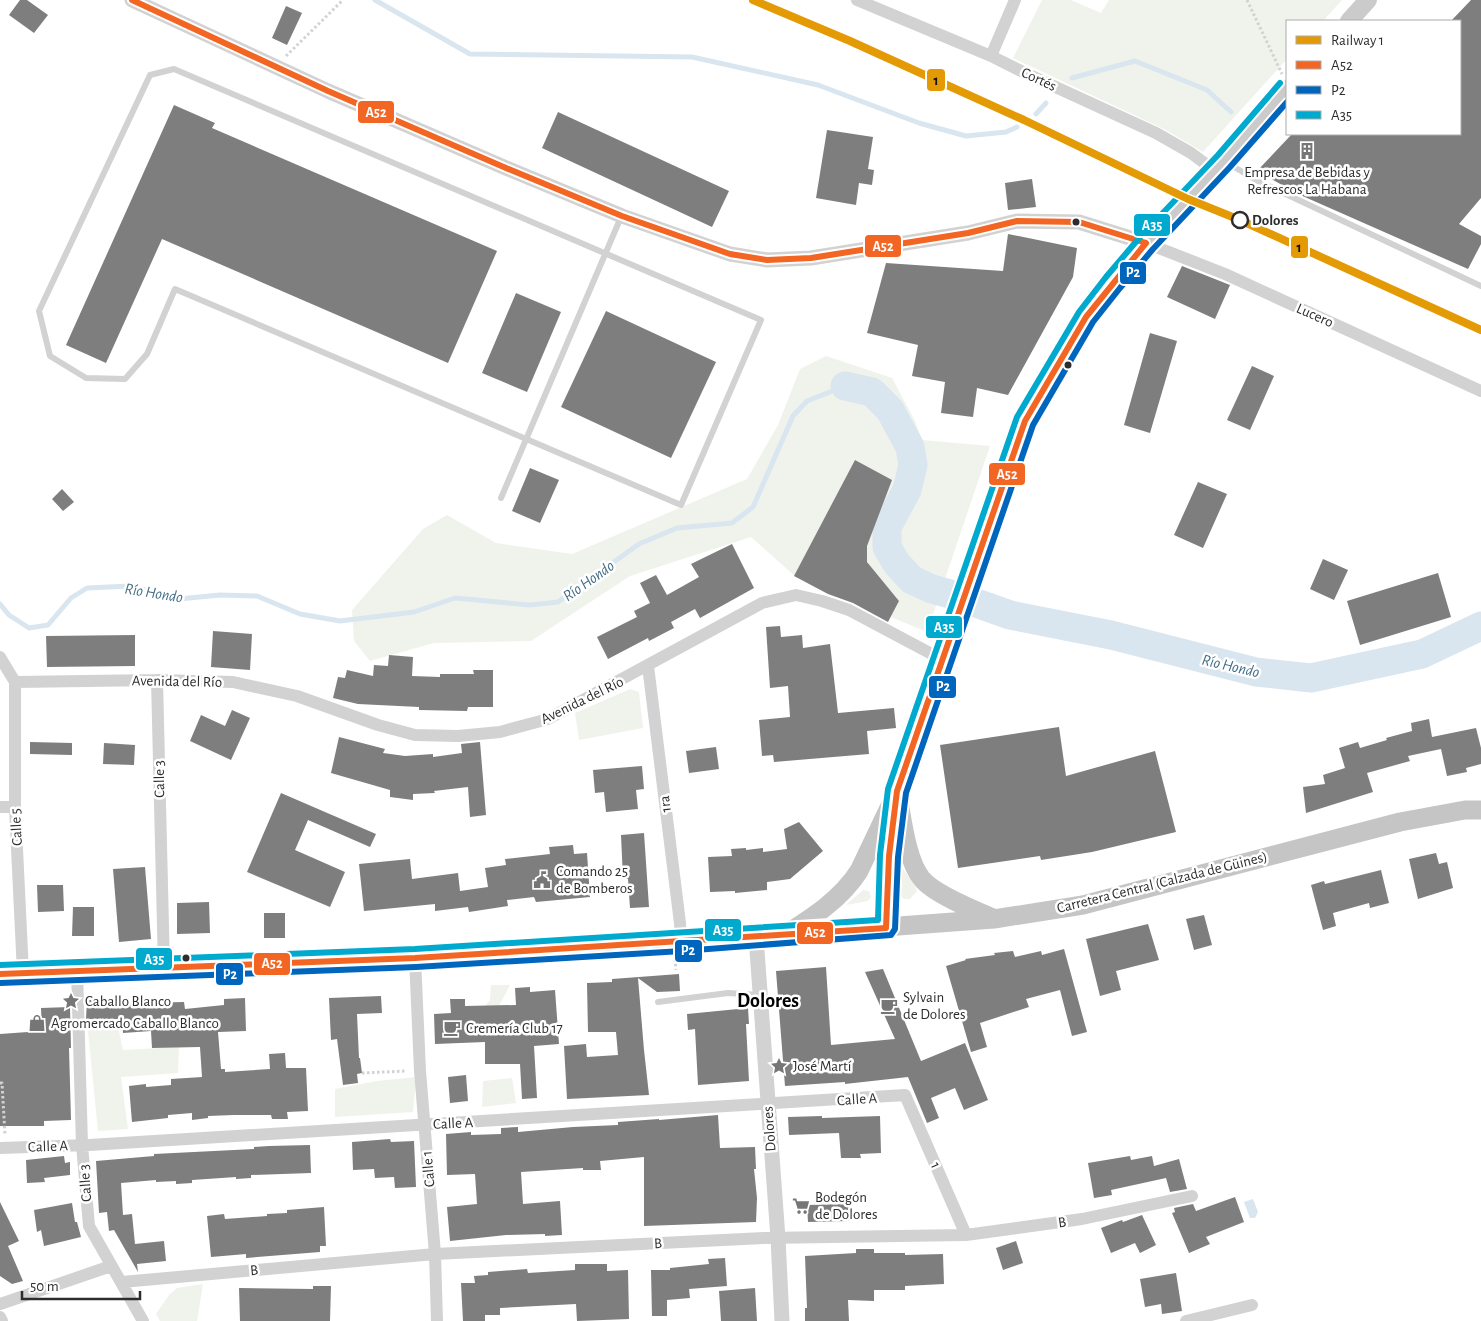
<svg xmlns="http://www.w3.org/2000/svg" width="1481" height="1321" font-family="'Alegreya Sans',sans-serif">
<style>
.green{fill:#f0f3eb}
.water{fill:#d9e6ef}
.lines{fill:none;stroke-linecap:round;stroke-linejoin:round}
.stream{stroke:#d9e6ef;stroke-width:5}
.river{stroke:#d9e6ef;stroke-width:29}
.building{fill:#7e7e7e}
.path{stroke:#d2d2d2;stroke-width:3;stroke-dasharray:2.5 2.5;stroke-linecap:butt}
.service{stroke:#d2d2d2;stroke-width:6}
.minor{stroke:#d2d2d2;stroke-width:12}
.tertiary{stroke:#d2d2d2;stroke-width:15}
.secondary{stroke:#cbcbcb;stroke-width:18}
.primary{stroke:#c5c5c5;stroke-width:19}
.bus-1-casing{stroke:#fff;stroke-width:10}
.bus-2-casing{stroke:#fff;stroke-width:10}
.bus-3-casing{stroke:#fff;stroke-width:10}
.bus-1{stroke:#f26522;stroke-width:6}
.bus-2{stroke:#0065bd;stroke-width:6}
.bus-3{stroke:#00a9ce;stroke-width:6}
.rail-1-casing{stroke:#fff;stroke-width:11}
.rail-1{stroke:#e39a04;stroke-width:8}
.stop-dot{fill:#fff;stroke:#2d2d2d;stroke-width:2.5}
.bus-dot{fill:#2d2d2d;stroke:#fff;stroke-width:2}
.labels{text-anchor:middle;stroke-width:5;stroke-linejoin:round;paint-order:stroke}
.street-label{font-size:15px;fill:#2d2d2d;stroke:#fff}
.poi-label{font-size:15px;fill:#2d2d2d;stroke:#fff;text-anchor:start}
.stop-label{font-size:15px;font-weight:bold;fill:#2d2d2d;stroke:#fff;text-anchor:start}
.water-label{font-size:16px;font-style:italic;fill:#426e87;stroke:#fff}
.district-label{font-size:20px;font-weight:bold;fill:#000;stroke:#fff}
.line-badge{stroke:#fff;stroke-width:2}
.badge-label{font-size:14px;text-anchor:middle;font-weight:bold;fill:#fff}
.pale-badge-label{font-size:14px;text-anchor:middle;font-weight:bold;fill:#111}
</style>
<rect width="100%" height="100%" fill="#fff"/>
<path class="green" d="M1042,0h29l30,13 8,-13h233l-19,21h-36v38l-84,93 -37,-22 -153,-72z
M826,356l66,22 23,43 7,19 68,6 -63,186 -36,-15 8,-16 -32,-39v-16l-12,-86 -58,118 -46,-41 -121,39 -99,65 -97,2 -64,18 -16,-20 -2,-31 71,-81 24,-14 49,28 76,11 175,-75 31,-54 22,-56z
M630,689l9,3 4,36 -64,12 -4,-27z
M901,866l13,18 3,7 -7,8h-6l-4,-3z
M863,890l6,1 2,6 -3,4 -22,4z
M491,985h19l-11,21h-14l5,-6z
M87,1021l30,2 6,27 56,-3 -1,26 -57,4 7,52 -30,2z
M416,1077l-3,35 -78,5v-28l42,-8z
M512,1078l4,25 -34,4 1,-26z
M203,1284l-6,37h-37l-4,-7 13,-19 8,-7z"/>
<path class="water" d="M1253,1199l5,13 -3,6h-5l-6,-16z"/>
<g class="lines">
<path class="stream" d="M375,0l95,54 222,3 126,28 101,38 47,13 40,-4 11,-5
M1072,78l63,-17 72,29 24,22
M1036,114l10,-11
M0,604l9,11 20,13 19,-3 23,-27 16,-10 43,-2 49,13 41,-4 37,1 43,18 40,7 74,-9 41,-14 75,7 28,-3 81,-58 38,-16 55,-5 21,-16 40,-91 14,-15 38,-15"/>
<path class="river" d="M845,386l27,6 18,18 20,37 3,18 -6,25 -20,37v20l10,17 15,16 20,9 18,5
M979,604l31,11 101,20 145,37 55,6 111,-24 59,-28"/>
</g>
<path class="building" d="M20,0h7l21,15 -14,18 -25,-18z
M1471,0h10v198l-22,26 22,12v8l-13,25 -170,-75 -41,-23 35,-37h168v-113h-9z
M286,6l16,7 -15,32 -15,-7z
M174,105l41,18 -3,5 285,123 -49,112 -286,-124 -56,124 -40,-18z
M558,112l171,79 -17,36 -170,-79z
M827,130l46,7 -5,32 6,1 -2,15 -13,-2 -3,22 -40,-7z
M1032,179l4,28 -28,3 -3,-27z
M1008,234l69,14 -4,29 -65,118 -31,-7 -4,29 -32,-4 4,-31 -33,-6 6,-31 -51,-12 19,-70 117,8z
M1182,266l48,19 -15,34 -48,-22z
M516,293l45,19 -34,80 -45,-19z
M606,311l110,51 -45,96 -110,-51z
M1150,333l27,8 -27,92 -26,-8z
M1252,366l22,10 -24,54 -23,-10z
M855,460l37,20 -25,66v16l32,39 -11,21 -35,-19 -25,-9 -34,-18z
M530,468l29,12 -19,43 -28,-12z
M1198,482l29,12 -24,54 -29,-13z
M62,489l12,13 -11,9 -11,-12z
M732,544l22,44 -54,30 -5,-9 -24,13 3,6 -25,13 -1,-3 -40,21 -11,-22 40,-20 -3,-6 16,-8 -10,-20 16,-8 11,20 32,-18 -8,-13z
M1323,559l25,11 -14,30 -24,-11z
M1438,573l13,44 -91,28 -13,-44z
M780,626l1,11 21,-2 1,13 27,-4 8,69 56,-5 2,20 -29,3 2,23 -95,8 -1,-7 -11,1 -3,-36 31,-3 -2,-31 -18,2 -4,-61z
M213,631l39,3 -2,36 -39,-3z
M135,635v31l-88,1 -1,-31z
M389,655l24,2 -1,19 28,1v-3h34l-1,-4h20v37h-25l-1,4 -48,-1v-3l-61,-3 -25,-6 5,-21 7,1 2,-8 26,6 1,-11 14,1z
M232,710l18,8 -19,42 -41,-19 11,-26 24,11z
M1429,719l3,18 44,-9 5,20v16l-15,4 1,4 -20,4 -6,-27 -33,7 2,5 -43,12 6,19 -67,21 -3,-26 22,-3 -2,-9 22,-7 -6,-20 19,-6 2,6 27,-8 -1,-2 26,-7 -1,-8z
M1059,727l7,49 89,-25 21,81 -84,20 -51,8 -1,-4 -82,12 -18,-123z
M339,737l46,12 -2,4 22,3 28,-2v3l29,-4 -1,-9 19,-2 6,73 -16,2 -2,-30 -34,4 1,2 -22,1v6l-23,-3v-7l-59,-17z
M30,742l42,1v12l-42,-1z
M104,743l31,2 -1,20 -31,-1z
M716,747l3,22 -30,4 -3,-22z
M642,766l2,23 -8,1 2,19 -32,3 -2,-20 -9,1 -2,-23z
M281,793l95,41 -6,13 -62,-27 -13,30 50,22 -15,35 -83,-35z
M799,822l24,29 -33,28 -23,3v8l-32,3v-2l-25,1 -2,-35 24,-1 -1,-7 15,-1v2l17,-2v4l24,-3 -3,-20z
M644,833l5,74 -19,1 -2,-29h-5l-2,-44z
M573,845l1,9 13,-1 3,44 -54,5 -2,-5 -27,3 1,6 -39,6 -1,-5 -33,4v-7l-71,7 -5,-47 51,-5 2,20 46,-6 2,18 28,-4 -3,-19 21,-3 -1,-6 45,-5 -1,-7z
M1436,853l3,11 8,-2 6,26 -35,11 -9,-40z
M145,867l6,72 -32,3 -6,-73z
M1381,870l8,33 -19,5 -1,-5 -36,10 3,13 -13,4 -12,-45 13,-4 1,3z
M37,885h26l1,26 -26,1z
M209,902l1,31 -33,1v-31z
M73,907h21v29h-22z
M264,913h21v25h-21z
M1204,915l8,30 -18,5 -8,-31z
M1148,924l11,36 -43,11 5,19 -21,6 -14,-57z
M1064,949l23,83 -15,4 -12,-46 -34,9 3,8 -49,16 7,24 -16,5 -25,-86 20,-6 -1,-1 30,-4 -1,-2 19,-2 2,6 26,-6 1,4z
M826,967l5,78 64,-6 -30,-67 18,-3 38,92 44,-18 23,57 -24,10 -9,-22 -24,10 8,20 -12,5 -19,-46 -63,7v-2l-60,4 -9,-115z
M679,974l1,17 -23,1 -19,-14 6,72 5,45 -82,4 -3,-53 22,-2 1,13 31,-2 -2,-23h-28l-1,-49 25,-1v-3z
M530,987v5l25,-2 4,54 -25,2 3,52 -15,1 -2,-35h-35v-22l-50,2 -1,-30 17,-1 -1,-14h15v7l51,-1 -1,-17z
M381,996l1,17 -25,1 2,44h1l2,15 -5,1 1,9 -15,2 -6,-46 -6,1 -2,-42z
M245,998l1,33 -28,1 3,37h4v3l45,-3 -1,-15 16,-1 1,15h20l2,43 -21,1 1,7h-16l-1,-4h-37l-26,1v2l-16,2v-7l-24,2v3l-36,4 -3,-36 17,-2v3l25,-2v-6l31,-2 -2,-30 -48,1 -1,-17 -28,2 -1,-14h-36l1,-19h26v3l32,-2v2l39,-1 1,7 39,-4v-6z
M70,1007l1,41h-2l2,72 -27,1v5h-44v-92l42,-3 -1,-23z
M748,1008l1,16h-3l3,57 -51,4 -3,-56 -7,1 -1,-16z
M466,1075l2,26 -18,2 -2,-26z
M718,1115l2,33 35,-1 1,22h-2l3,29 -1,24 -112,4v-69l-44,4 1,9h-18v-2l-62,4 2,32 37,-3 2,34 -17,1v-2l-39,1 -56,6 -3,-34 30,-3 -2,-30 -28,1 -1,-41 25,-2v3l30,-1v-6l17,-1v5l55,-5 45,-2v-3l41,-3v1z
M822,1116v2l58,-2 1,37 -21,1 1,4h-20l-2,-25 -50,2 -1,-18z
M390,1139l1,3 23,-1 2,46 -21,1 -1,-11 -19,1 -1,-9 -21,1 -1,-28z
M310,1145l1,28 -60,2v3l-15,1v-2l-44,3v3l-16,1v-3l-20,1v-2l-35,3 2,32 9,-1 3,30 29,-3 2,20 -29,3 1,8 -24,-42 -5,1 -2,-19 -8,1 -3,-52 58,-5v-2l100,-5v-2l15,-1z
M64,1156l1,7 5,-1v13l-26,3 1,4 -18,1 -1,-23z
M1130,1156l1,4 21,-4 2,10 25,-7 8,30 -17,3 -4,-14 -55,12 1,5 -18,3 -6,-35z
M1235,1197l9,25 -38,15 4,7 -21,9 -17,-40 3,-1 -1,-4 19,-4 3,7z
M0,1202l19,39 -11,5 15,35 -11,3 -12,-8z
M72,1203l3,19h2l4,15 -37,9 -3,-16 -4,2 -3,-22z
M849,1204v17l-41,1 -1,-17z
M324,1207l2,39h-6v6l-74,6v-4l-35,3 -4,-41 17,-2 1,5 42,-3v-2l20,-1v-3z
M1142,1215l14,30 -16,8 -5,-10 -24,10 -10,-25 21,-8 1,2z
M1016,1241l7,22 -20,7 -7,-22z
M856,1249h18v4h31v2l38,-1 1,30 -39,2v4h-31v11l-26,-1 1,21h-44v-13h2l-2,-52 51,-3z
M725,1258l2,28 -38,3 1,9 -23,2v16h-15l-1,-46h19v-2l39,-4 -1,-5z
M575,1264h32v7l21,-1 1,49 -52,2 -1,-17 -76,4v7h-15v6h-22l-2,-38h14l-1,-7 14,-1v-3l39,-3 1,4 47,-3z
M1176,1273l6,38 -20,3 -1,-10 -16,3 -5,-28z
M313,1286h18l-1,35h-90l-1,-33 74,1z
M755,1288l2,33h-36l-2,-30z"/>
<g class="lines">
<path class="path" d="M1247,0l35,74
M286,56l57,-56
M675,959l1,11
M362,1073l45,-2
M0,1083h2l3,52"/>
<path class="service" d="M174,69l587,251 -80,185 -506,-216 -28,65 -22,25 -39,-1 -36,-22 -11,-45 111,-236z
M1226,162l30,18 225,106
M501,498l120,-281
M658,1002l70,-9 31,2"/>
<path class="minor" d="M857,0l134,56 34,17 131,60 35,20 24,18
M991,56l24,-56
M1146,243l79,31 256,117
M0,657l15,25
M648,666l32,257 1,19
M157,680l7,287
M15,682l142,-2 76,2 64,14 81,29 37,10 43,1 42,-4 48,-13 214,-116 34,-8 26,6 27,9 94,50
M15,682v125l8,166
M0,807h15
M415,958l5,113 15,183 2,67
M77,971l5,174 7,81 54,95
M0,1148l89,-3 816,-50 61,140
M122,1282l313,-28 329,-16 202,-3 116,-16 110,-23
M0,1304l111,-38
M0,1317l2,4
M1186,1321l66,-16"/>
<path class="tertiary" d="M132,0l196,91 178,77 116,48 108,38 37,6 44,-2 157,-25 49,-12 62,1 67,21
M756,937l22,301 4,83"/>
<path class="secondary" d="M1349,21l19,-21
M886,928l3,-72 8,-65 55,-157 54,-161 19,-52 31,-55 30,-49 27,-35 33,-39 78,-82 63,-72"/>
<path class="primary" d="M897,791c5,25 9,69 25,88 12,15 52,31 71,39
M786,934c27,-17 55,-35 73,-63l38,-80
M0,974l415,-16 266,-16 313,-23 89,-14 317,-83 65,-12h16"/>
<g class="bus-1-casing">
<path id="bus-1" d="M132,0l196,91 178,77 116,48 108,38 37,6 44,-2 157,-25 49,-12 62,1 67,21
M0,974l415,-16 471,-30 3,-72 8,-65 128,-370 61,-104 60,-74"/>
</g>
<g class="bus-2-casing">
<path id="bus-2" d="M0,983l416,-16 266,-16 209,-16 4,-6 3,-72 8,-64 127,-368 60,-103 27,-34 33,-39 77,-82 57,-65"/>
</g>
<g class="bus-3-casing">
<path id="bus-3" d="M0,965l415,-16 463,-29 2,-65 8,-66 129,-372 62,-105 27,-35 34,-40 78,-82 62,-72"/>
</g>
<use href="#bus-1" class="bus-1"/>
<use href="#bus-2" class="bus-2"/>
<use href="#bus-3" class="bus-3"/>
<g class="rail-1-casing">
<path id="rail-1" d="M753,0l97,41 174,79 164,79 52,21 241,110"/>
</g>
<use href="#rail-1" class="rail-1"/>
</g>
<defs>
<g id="building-bare" transform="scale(1.35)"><path d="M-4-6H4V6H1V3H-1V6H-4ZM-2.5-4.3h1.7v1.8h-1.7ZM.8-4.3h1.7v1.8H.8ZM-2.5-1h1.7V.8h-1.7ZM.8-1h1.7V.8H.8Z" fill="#767676" stroke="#fff" stroke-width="2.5" paint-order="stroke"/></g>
<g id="civic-bare" transform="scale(1.35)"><path d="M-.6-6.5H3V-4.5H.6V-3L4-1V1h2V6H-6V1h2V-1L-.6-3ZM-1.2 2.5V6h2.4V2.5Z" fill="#767676" stroke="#fff" stroke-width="2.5" paint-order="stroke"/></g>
<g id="sight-bare" transform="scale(1.35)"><path d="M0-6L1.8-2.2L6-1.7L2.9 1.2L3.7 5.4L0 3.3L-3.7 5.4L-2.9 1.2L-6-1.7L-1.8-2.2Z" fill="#767676" stroke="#fff" stroke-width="2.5" paint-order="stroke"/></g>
<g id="cafe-bare" transform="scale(1.35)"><path d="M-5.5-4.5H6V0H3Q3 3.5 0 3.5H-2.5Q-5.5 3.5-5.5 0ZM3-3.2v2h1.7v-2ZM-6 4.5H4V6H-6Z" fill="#767676" stroke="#fff" stroke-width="2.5" paint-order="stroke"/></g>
<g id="shop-bare" transform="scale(1.35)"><path d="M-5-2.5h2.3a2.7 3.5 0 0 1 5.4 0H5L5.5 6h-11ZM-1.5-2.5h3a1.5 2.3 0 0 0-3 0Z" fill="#767676" stroke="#fff" stroke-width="2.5" paint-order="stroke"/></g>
<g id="supermarket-bare" transform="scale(1.35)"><path d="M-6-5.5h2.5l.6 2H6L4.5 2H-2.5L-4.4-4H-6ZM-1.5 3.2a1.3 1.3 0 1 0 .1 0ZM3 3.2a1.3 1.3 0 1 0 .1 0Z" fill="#767676" stroke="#fff" stroke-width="2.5" paint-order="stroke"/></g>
</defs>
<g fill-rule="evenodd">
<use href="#building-bare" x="1307" y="151"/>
<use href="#civic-bare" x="542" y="880"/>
<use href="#sight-bare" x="71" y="1001"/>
<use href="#cafe-bare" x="889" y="1006"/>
<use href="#shop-bare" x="37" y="1023"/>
<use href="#cafe-bare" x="452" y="1028"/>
<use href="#sight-bare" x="779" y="1066"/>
<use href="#supermarket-bare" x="801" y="1206"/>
</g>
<circle class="stop-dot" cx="1240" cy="220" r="8"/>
<g class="bus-dot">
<circle cx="1076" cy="222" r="4.5"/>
<circle cx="1068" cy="365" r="4.5"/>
<circle cx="186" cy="958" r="4.5"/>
</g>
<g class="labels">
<g class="street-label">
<text transform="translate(1039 79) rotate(25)" y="5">Cortés</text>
<text transform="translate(1315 315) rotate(24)" y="5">Lucero</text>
<text transform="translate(177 681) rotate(1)" y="5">Avenida del Río</text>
<text transform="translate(582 700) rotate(-26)" y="5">Avenida del Río</text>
<text transform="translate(159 779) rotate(-91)" y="5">Calle 3</text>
<text transform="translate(665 804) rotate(-97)" y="5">1ra</text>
<text transform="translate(16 827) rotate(-93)" y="5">Calle 5</text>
<text transform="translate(1162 882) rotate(-14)" y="5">Carretera Central (Calzada de Güines)</text>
<text transform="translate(857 1099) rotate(-4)" y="5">Calle A</text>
<text transform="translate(453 1123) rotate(-3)" y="5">Calle A</text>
<text transform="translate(769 1129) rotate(-94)" y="5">Dolores</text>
<text transform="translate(48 1146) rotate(-2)" y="5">Calle A</text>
<text transform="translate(936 1165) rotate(66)" y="5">1</text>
<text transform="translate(428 1169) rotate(-95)" y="5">Calle 1</text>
<text transform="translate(85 1183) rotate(-94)" y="5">Calle 3</text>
<text transform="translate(1062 1222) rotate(-8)" y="5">B</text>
<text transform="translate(658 1243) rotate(-3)" y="5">B</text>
<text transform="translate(254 1270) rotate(-5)" y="5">B</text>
</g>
<g class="poi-label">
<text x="1307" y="177" text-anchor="middle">Empresa de Bebidas y<tspan x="1307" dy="17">Refrescos La Habana</tspan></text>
<text x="556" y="876">Comando 25<tspan x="556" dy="17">de Bomberos</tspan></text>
<text x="903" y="1002">Sylvain<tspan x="903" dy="17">de Dolores</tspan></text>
<text x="85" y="1006">Caballo Blanco</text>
<text x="51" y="1028">Agromercado Caballo Blanco</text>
<text x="466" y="1033">Cremería Club 17</text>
<text x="793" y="1071">José Martí</text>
<text x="815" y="1202">Bodegón<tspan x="815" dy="17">de Dolores</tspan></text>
</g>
<g class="stop-label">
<text x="1252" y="225">Dolores</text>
</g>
<g class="water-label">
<text transform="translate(588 580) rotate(-35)" y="6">Río Hondo</text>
<text transform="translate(154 592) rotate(9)" y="6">Río Hondo</text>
<text transform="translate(1231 665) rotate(13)" y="6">Río Hondo</text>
</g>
<g class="district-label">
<text x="768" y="1007">Dolores</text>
</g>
</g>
<g class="line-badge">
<rect x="926" y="68" width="20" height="24" rx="5" fill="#e39a04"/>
<rect x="357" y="100" width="38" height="24" rx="5" fill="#f26522"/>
<rect x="1133" y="213" width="38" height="24" rx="5" fill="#00a9ce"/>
<rect x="864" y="234" width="38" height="24" rx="5" fill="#f26522"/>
<rect x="1290" y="235" width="19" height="24" rx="5" fill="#e39a04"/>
<rect x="1119" y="261" width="28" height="24" rx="5" fill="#0065bd"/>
<rect x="988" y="462" width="38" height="24" rx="5" fill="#f26522"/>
<rect x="925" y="615" width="38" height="24" rx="5" fill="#00a9ce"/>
<rect x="928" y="675" width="29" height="24" rx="5" fill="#0065bd"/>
<rect x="704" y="918" width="38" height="24" rx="5" fill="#00a9ce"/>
<rect x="796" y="921" width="38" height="24" rx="5" fill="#f26522"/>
<rect x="674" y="939" width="29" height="24" rx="5" fill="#0065bd"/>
<rect x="135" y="947" width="38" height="24" rx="5" fill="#00a9ce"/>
<rect x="253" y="952" width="38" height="24" rx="5" fill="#f26522"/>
<rect x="215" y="962" width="29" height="24" rx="5" fill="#0065bd"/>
</g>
<g class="badge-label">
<text x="376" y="117">A52</text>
<text x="1152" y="230">A35</text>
<text x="883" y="251">A52</text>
<text x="1133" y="277">P2</text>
<text x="1007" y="479">A52</text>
<text x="944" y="632">A35</text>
<text x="943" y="691">P2</text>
<text x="723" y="935">A35</text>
<text x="815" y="937">A52</text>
<text x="688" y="955">P2</text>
<text x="154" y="964">A35</text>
<text x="272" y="968">A52</text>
<text x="230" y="979">P2</text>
</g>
<g class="pale-badge-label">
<text x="936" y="85">1</text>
<text x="1299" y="252">1</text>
</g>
<rect x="1286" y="20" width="175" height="115" fill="#ffffff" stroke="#ababab"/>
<rect x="1296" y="36" width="25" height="8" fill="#e39a04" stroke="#ababab"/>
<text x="1331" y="45" font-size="15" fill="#2d2d2d">Railway 1</text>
<rect x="1296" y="61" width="25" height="8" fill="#f26522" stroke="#ababab"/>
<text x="1331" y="70" font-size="15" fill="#2d2d2d">A52</text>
<rect x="1296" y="86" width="25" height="8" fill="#0065bd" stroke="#ababab"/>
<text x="1331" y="95" font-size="15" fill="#2d2d2d">P2</text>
<rect x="1296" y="111" width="25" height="8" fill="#00a9ce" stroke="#ababab"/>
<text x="1331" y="120" font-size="15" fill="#2d2d2d">A35</text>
<path d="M22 1291v8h118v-8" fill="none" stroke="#2d2d2d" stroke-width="2.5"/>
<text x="30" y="1291" font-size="15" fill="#2d2d2d" stroke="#ffffff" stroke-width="4" paint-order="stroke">50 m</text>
</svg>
